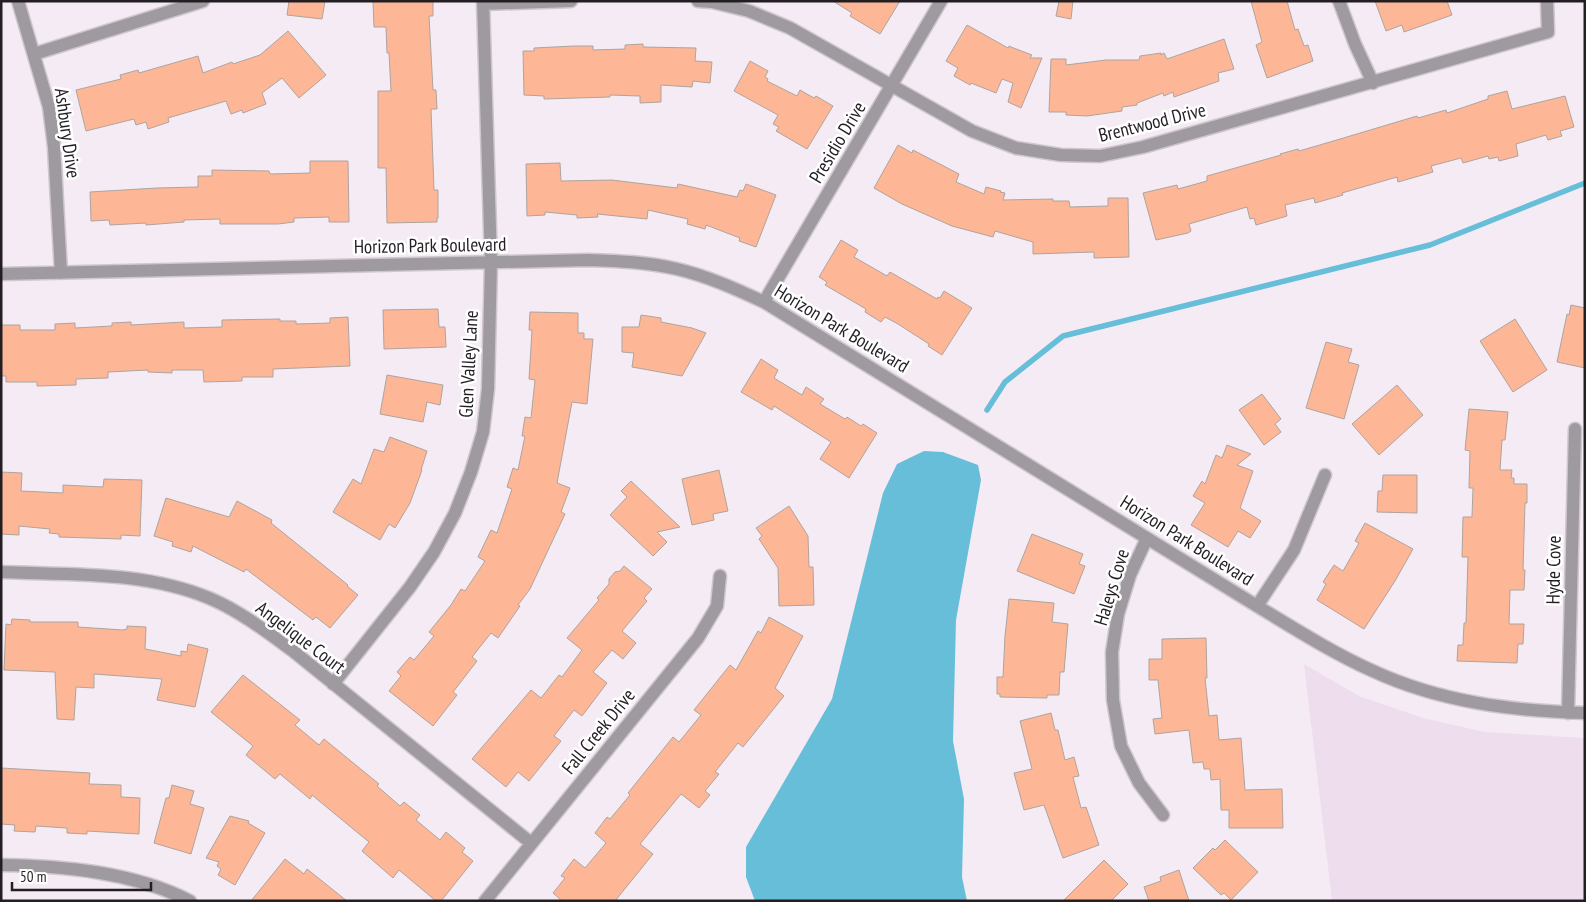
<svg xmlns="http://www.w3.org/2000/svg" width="1586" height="902" font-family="'PT Sans Narrow',sans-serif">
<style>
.built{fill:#eedeed}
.water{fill:#67bed9}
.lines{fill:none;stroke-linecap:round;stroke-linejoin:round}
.stream{stroke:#67bed9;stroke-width:5.5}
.building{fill:#fdb797;stroke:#b0a39d}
.minor-casing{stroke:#cfc6cf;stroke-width:15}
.minor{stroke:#9e9a9f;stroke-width:12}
.labels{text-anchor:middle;stroke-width:5;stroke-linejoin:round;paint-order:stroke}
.street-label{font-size:19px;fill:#221e22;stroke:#fff}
</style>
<rect width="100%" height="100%" fill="#f5ebf5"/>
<path class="built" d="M1304,664l55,32 64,22 62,14 100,6v163h-253z"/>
<path class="water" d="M924,451l19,1 35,13 3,15 -25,140 -3,121 11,58 -2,78 5,24h-212l-9,-24v-30l86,-148 51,-206 14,-29z"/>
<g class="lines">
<path class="stream" d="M987,410l18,-28 58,-46 367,-91 155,-62"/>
</g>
<path class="building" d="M289,1h36l-3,18 -35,-4z
M373,1h60v15h-4l4,74h3l1,19h-6l3,81h4v28h-1v4l-50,1 -1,-55h-8v-77h13l-2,-38h-2l-1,-26h-12z
M833,1h67l-20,33 -30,-18 2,-3z
M1059,1h14l-2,18 -15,-3z
M1251,1h36l8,29 3,-1 6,17 4,-1 5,16 -46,17 -11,-33 6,-3z
M1375,1h72l5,14 -48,17 -2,-7 -16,6z
M967,25l41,23 1,-2 2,1 21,8 -2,3h12l-21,50 -13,-6 5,-19 -11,-4 -6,14 -25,-10 -1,2 -16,-9 4,-8 -12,-7z
M288,31l38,44 -27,23 -17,-20 -20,15 4,11 -23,9 -1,-3 -11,4 -5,-13 -58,17 1,4 -21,7 -2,-7 -10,3 -2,-6 -48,12 -10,-41 45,-11 -1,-4 18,-5 1,3 59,-17 5,17 29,-11 1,2 27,-9z
M1224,39l10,30 -16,4 1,8 -45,16 -1,-5 -9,4 -1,-3 -26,10v2l-15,2v4l-35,5 -21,-1v-3h-17l2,-53h15v6l40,-5h33l1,-4 21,-3v2l3,-2 3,6z
M643,44v3l53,1 -1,13 17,1 -2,21 -17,-2 -1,6 -31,-2v17l-21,1v-7l-30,-1v2l-66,2v-3l-20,-1 -1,-44h11v-3l40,-2h19v4l32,-1v-4z
M750,61l18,10 -3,6 3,2 -1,2 30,15 3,-6 14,8 2,-2 17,10 -26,43 -31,-18 3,-4 -6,-3 5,-9 -44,-24z
M1507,91l5,18 53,-13 9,31 -14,4 2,5 -14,4 -2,-5 -30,9 2,12 -19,5 -1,-4 -9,2 -1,-3 -25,7 -2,-5 -30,8 2,6 -35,10 -1,-5 -55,16 1,2 -28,8 -1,-5 -29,7 2,11 -31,9 -2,-7 -4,1 -3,-12 -58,17 2,7 -3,2 -32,7 -13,-47 34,-8 1,4 29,-8v-5l74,-21 -1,-1 18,-5 1,2 31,-9 87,-26 1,2 28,-8 1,3 41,-14v-3z
M898,145l14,8 1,-3 46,24 -3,8 28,12 2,-7 15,4 -1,1 5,1 -2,7 50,-1v2h16l1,6 38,-1v-8h20l1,59 -35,1v-6l-61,2v-12l-38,-11 -2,6 -41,-11 -50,-22 -28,-16z
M310,161h38l1,61h-20v-5l-35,1v4l-16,2h-58v-5l-36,1v2l-38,3v-2l-36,2 -1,-5 -18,1 -1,-29 67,-4 41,-1v-11h14v-6l57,1 1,3 40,-1z
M560,163l1,18 51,-1 65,8 1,-4 59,13 3,-7 3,1 3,-7 30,11 -20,52 -17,-6 1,-3 -34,-13 -1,4 -18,-5 1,-5 -40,-9 -1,9 -50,-5 1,3 -21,1v-3l-32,-3v3l-18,1 -1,-52z
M841,240l17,10 -4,7 33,19 3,-4 47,27 1,-2 2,1 4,-7 28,17 -30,47 -14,-9 1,-2 -31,-20 -13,-7 -4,5 -16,-10 1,-3 -41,-24 2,-3 -8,-5z
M1571,305l14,3v60l-28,-6 10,-48 2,1z
M438,309l1,18h6l1,20 -62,2 -1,-39z
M530,312l48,1v20h6v6h9l-6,65 -15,-2 -15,81 13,5 -9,24 4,2 -35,75 -12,16 2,1 -22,32 -7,-5 -19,24 5,4 -24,31 4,3 -24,31 -44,-35 12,-15 -4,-4 13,-15 4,3 20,-24 -5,-4 22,-27 10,-16 4,2 20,-30 -7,-4 13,-27 6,3 15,-44 -5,-2 6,-19 5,2 7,-34h-3l3,-19 6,1 4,-38 -6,-1 3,-49h-3z
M641,315l20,3v4l31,6 14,5 -24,43 -50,-9 2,-14 -12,-1v-25h17z
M348,317l2,49 -77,3v8h-31v4l-38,1 -1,-12h-31v3l-24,-1v-2l-40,2v6l-32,1v6l-39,1v-4h-31v-6h-5v-51h19v5h35v-6l20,-1v5l37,-2v-3l19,-1v3l53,-3v6l38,-1v-7l58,-1v2h16v3l34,-1v-5z
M1515,319l32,51 -34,22 -33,-51z
M1326,342l26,7 -4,13 11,3 -15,54 -38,-11z
M761,359l17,11 -4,8 28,17 4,-8 18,12 -4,5 25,15 2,-2 14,9 2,-2 14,9 -28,45 -29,-19 11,-17 -57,-36 -2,4 -31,-18z
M387,375l56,10 -3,20 -13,-3 -4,20 -43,-8z
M1397,385l26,30 -44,40 -27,-31z
M1262,394l19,25 -6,5 6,8 -17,13 -25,-35z
M1469,409l39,3 -3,28h-3l-2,30h12l-1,8h3v6h13v19h-2l-2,67h2l-1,20h-14l-1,34h15l-1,20h-5l-1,19 -60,-2 1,-16h5l1,-22h2l2,-66h-6l1,-40h9l1,-29h-4l1,-37 -5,-1z
M390,437l37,14 -6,19h1l-12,33 -15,25 -6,-4 -9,16 -47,-28 20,-33 8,5 13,-35 10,3z
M1227,445l24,9 -14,11 16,6 -13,37 21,13 -11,17 -12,-7 -10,16 -37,-22 14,-22 -12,-7 9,-15 3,3 11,-29 6,3z
M719,470l9,41 -15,3 1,6 -22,5 -10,-46z
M1,472l21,1 -1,18 42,2v-8l40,2 1,-8 38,1 -2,56 -19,-1v4l-62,-2v-3l-10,-1 1,-4 -31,-3v9l-18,-1z
M1383,475h34v38l-40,-1 1,-21h4z
M631,481l49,46 -23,5 10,10 -14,14 -43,-41 17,-18 -6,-6z
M166,498l63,19 8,-16 35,19 -1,3 77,62 -1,1 11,9 -28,33 -14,-11 -3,3 -67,-51 -2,3 -51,-26 -2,6 -19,-6 1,-4 -19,-6z
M789,506l19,30 1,31h4l1,38 -35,1 -1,-38 -19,-29 3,-3 -6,-8z
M1365,523l48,26 -18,32 -31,48 -47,-29 9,-16 -3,-2 11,-17 9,6 16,-28 -4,-2z
M1032,534l51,20 -4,10 6,2 -11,28 -57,-23z
M624,566l28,23 -8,9 3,3 -25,30 14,12 -13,16 -11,-9 -19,22 14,11 -25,33 -8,-6 -20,26 7,5 -32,40 -11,-9 -12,15 -34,-28 59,-69 10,8 18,-23 3,2 20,-27 -15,-12 32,-38 -2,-2 12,-14v-5l6,-7 5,-1z
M1009,599l45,4 -2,19 16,2 -4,48h-4l-1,23h-12v3l-47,-1v-3h-3v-17h6l2,-41z
M769,617l34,19 -28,52 9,8 -41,51 -5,-4 -23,29 4,2 -14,17 5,4 -11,13 -18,-14 -41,50 13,10 -38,47h-53l-9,-8 12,-15 -4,-2 13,-17 11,9 21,-25 -11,-10 12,-16 3,2 20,-24 -2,-2 45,-56 6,5 22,-27 -7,-5 36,-45 6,5 22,-39 3,2z
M12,619l18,1v2h48v5l45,3 4,-1v-3l19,1 -1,22 36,7v-5l6,1 1,-8 20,5 -13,58 -38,-7 5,-21 -68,-5v14l-18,-1 -2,33 -17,-1 -2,-47 -51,-2 2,-46 5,1z
M1206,638l1,40h-2l4,38 8,-1 2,25 22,-2 4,52 37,-1 1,39h-54v-18h-8l-1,-31 -9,1 -1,-11h-6l-1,-7 -10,1 -4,-33 -34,4 -2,-15 9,-1 -4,-38h-9v-21h13v-20z
M243,675l57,45 -5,5 24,20 5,-6 55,45 -2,2 23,20 4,-4 16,13 -4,5 24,20 6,-8 19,16 -3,4 11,9 -32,40h-5l-37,-31 -6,8 -31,-27 7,-9 -11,-9 -46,-38 -2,4 -30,-25 -5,5 -29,-24 7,-9 -42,-34z
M1051,713l4,17h3l7,30 9,-3 5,19 -6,1 8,31 5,-1 13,38 -36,13 -19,-53 -20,5 -10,-37 18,-4 -12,-48z
M1,768l89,5 -1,11 32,1v12l19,1 -1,36 -52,-3v3l-20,-1v-5l-31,-2 -1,6 -21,-1 1,-6 -14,-1z
M172,785l22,6 -4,13 14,4 -13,46 -37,-11 12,-45h3z
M230,816l19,5 -1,2 17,10 -30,52 -17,-10 3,-6 -4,-3 2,-4 -13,-4z
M1225,840l33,32 -27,28 -7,-7 -3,2 -28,-27 20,-20 2,2z
M285,859l19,15 3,-5 40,32h-96z
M1104,860l24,24 -17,17h-48z
M1179,870l10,31h-40l-5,-14 17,-6 -1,-4z"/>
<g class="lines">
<g class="minor-casing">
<path id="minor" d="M18,1l31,106 5,40 7,126
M698,1l14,1 37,9 41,17 182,103 44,17 45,7 39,1 43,-9 405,-115 -1,-31
M1339,1l16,43 18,39
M483,4l88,-3
M34,54l169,-53
M1,274l587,-14c30,1 60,2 89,9 30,7 59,20 87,33l493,304c38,23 76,47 116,65 67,31 140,40 212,42
M764,302l177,-301
M1147,538l-17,37 -12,39 -6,38 1,48 8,46 18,37 24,32
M1,572c70,3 143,-1 208,26 31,13 58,34 84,53l238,192
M1257,606l37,-56 31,-75
M333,684l77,-97 24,-35 21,-39 16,-41 12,-40 5,-43 3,-127 -8,-261
M1568,713l7,-284
M1,865c63,1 132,7 189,36
M485,901l213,-263 19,-32 3,-30"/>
</g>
<use href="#minor" class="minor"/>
</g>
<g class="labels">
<g class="street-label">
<text transform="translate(1152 122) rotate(-14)" y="7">Brentwood Drive</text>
<text transform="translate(68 133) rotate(82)" y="7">Ashbury Drive</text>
<text transform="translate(837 142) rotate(-59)" y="7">Presidio Drive</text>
<text transform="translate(430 245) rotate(-1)" y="7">Horizon Park Boulevard</text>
<text transform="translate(842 328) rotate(31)" y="7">Horizon Park Boulevard</text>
<text transform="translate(468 364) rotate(-87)" y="7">Glen Valley Lane</text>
<text transform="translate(1187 540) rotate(32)" y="7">Horizon Park Boulevard</text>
<text transform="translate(1553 570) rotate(-89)" y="7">Hyde Cove</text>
<text transform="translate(1111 587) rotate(-73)" y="7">Haleys Cove</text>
<text transform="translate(301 637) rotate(37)" y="7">Angelique Court</text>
<text transform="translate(598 731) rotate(-51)" y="7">Fall Creek Drive</text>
</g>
</g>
<rect width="1586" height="902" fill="none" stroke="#221e22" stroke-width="5"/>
<path d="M12 882v8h139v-8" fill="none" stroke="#221e22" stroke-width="2.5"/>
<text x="20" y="882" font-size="15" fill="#221e22" stroke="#ffffff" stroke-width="4" paint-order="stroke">50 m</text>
</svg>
